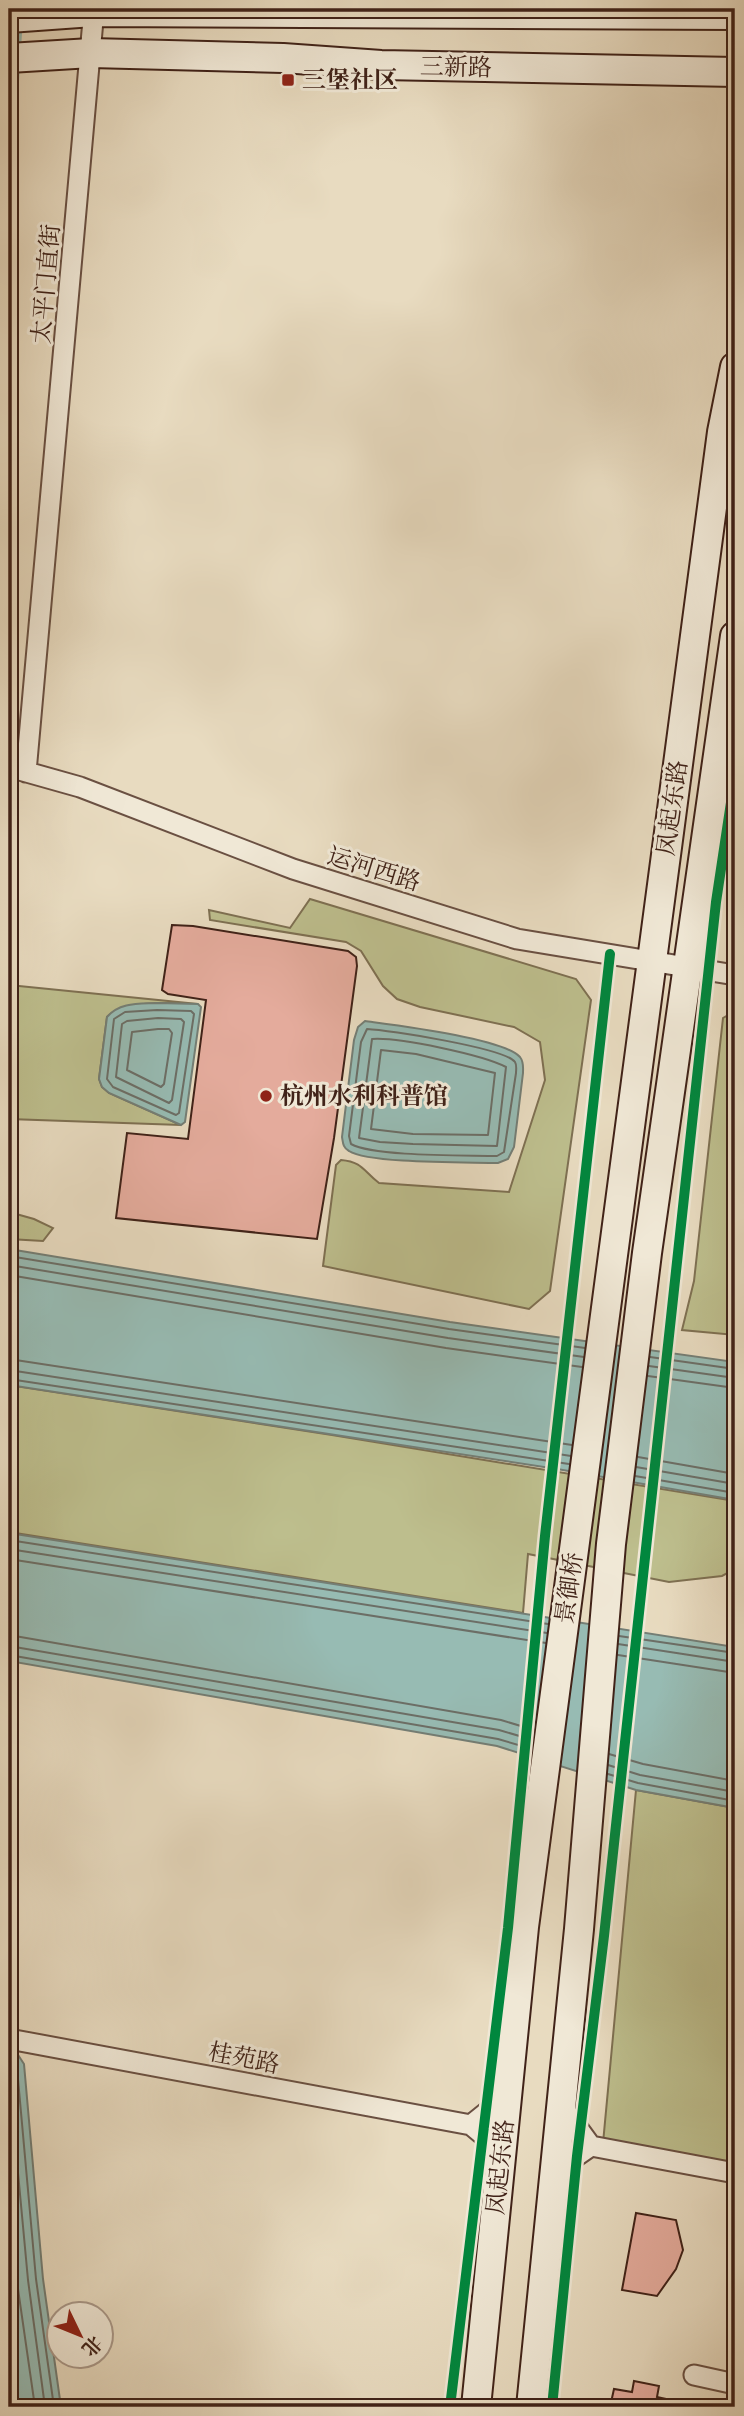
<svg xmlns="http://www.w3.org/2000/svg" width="744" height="2416" font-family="'IM FELL DW Pica','Noto Serif SC',serif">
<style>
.green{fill:#bdbe8d;stroke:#7e7052;stroke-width:2}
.water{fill:#97bbb3;stroke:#747e75;stroke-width:2}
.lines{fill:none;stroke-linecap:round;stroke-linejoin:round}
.shore{stroke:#6c6e66;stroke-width:2}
.canal{stroke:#97bbb3;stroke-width:19}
.building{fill:#e4ab9c;stroke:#402218;stroke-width:2}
.street-casing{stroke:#6a5042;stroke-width:23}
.secondary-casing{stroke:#402218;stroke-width:32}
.street{stroke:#f0e8d6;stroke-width:19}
.secondary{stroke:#f0e8d6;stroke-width:28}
.cycleway-casing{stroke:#f0e8d6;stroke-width:15}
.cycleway{stroke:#00873e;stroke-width:10}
.poi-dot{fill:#8f2418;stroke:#f0e8d6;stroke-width:2.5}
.labels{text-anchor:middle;stroke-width:6;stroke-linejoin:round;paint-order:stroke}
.street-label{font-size:24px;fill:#402218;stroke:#f0e8d6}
.poi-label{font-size:24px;font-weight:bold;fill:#402218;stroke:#f0e8d6;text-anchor:start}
</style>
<rect width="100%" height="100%" fill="#e8dbc0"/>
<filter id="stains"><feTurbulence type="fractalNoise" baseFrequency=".00286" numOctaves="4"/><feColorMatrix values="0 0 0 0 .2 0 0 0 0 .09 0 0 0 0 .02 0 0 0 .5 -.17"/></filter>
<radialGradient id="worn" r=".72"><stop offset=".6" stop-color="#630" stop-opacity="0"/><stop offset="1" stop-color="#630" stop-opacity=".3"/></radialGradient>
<path class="green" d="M310,899l266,80 15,21 -41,291 -21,18 -206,-43 13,-101 5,-5c22,2 22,11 38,23l130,9 36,-112 -5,-38 -26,-15 -94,-20 -23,-8 -14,-13 -22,-35 -15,-9 -136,-22 -1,-10 81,18z
M9,985l189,19c-23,-1 -75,-5 -91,13l-8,62 3,8 7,6 72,32 -172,-6z
M735,1011v324l-53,-5 12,-49 29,-263z
M9,1212l25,7 19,9 -10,13 -34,-2z
M9,1385l323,50 403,66v68l-13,7 -53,6 -141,-28 -5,59 -514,-81z
M636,1790l99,18v369l-133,-23z"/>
<path class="water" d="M157,1003l41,1 3,3 -16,115 -4,3 -72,-32 -7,-6 -3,-8 8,-62c13,-15 32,-13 50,-14z
M365,1021c29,4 138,17 155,36 4,5 3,10 3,16l-9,74 -6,12 -10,4c-29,-1 -129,1 -149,-12 -6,-3 -6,-8 -7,-14l12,-97 4,-13z
M9,1249l441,73 285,40v138l-178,-31 -548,-84z
M9,1533l726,114v161l-99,-18 -139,-44 -488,-85z
M9,2041l15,23 19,215 18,128h-52z"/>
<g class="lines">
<path class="shore" d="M157,1010l34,1 3,3 -15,99 -3,2 -63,-28 -6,-8 7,-60 11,-7z
M158,1018l23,1 3,3 -12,78 -3,3 -53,-26 6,-53 5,-3z
M158,1029h11l3,4 -8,51 -3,3 -34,-17 5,-38z
M367,1029c21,1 138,19 148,33 2,3 1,8 1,11l-12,79 -7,4c-31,-1 -122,1 -146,-12l-2,-8 12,-94z
M372,1039c27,-2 111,16 134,28l-9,79 -84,-2 -33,-2 -21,-4z
M381,1050l35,4 79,19 -7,62 -75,-1 -42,-5z
M9,1256l440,73 136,19
M9,1265l439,73 136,19
M9,1275l437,73 136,19
M650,1357l85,12
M9,1359l563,86
M649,1366l86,12
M9,1370l562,86
M648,1376l87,12
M9,1379l560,85
M638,1457l97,17
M636,1467l99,17
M635,1476l100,17
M9,1540l539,84
M9,1549l538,84
M9,1559l537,84
M9,1635l492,85 33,10
M619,1636l116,17
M618,1644l117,18
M9,1646l490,84 34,10
M9,1655l489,84 34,10
M618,1655l117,18
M609,1754l34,10 92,17
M608,1765l32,10 95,17
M608,1774l30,9 97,18
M9,2054l8,14 19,211 18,128
M9,2076l19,204 17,127
M9,2190l8,92 18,125"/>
<path class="canal" d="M9,89l5,-80"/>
</g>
<path class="building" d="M172,925l21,1 155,25 8,6 1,9 -23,172 -17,101 -201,-21 11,-85 61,6 18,-139 -38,-6 -6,-4z
M636,2213l40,7 7,30 -7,19 -19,27 -35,-6z
M634,2381l25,5 -2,11 14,3 -1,7h-60l4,-18 18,3z"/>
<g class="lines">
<g class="street-casing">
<path id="street" d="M9,767l71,20 213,82 224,70 218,36
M26,772l68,-763
M9,2039l462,86 31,26
M561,2105l30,41 144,27
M471,2125l36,-29
M555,2171l36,-25
M694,2375l41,9"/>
</g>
<g class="secondary-casing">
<path id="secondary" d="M9,18l84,-6 642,3
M9,58l82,-5 192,5 98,7 354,7
M476,2407l48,-480 198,-1495 13,-65
M531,2407l48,-478 32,-385 36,-291 88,-617"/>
</g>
<use href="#street" class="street"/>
<use href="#secondary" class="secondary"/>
<g class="cycleway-casing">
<path id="cycleway" d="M450,2407l58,-479 37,-392 65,-582
M552,2407l25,-251 27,-220 112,-1034 19,-126"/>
</g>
<use href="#cycleway" class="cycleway"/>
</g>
<g class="poi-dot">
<rect x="281" y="73" width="14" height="14" rx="3.5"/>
<circle cx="266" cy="1096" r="7"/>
</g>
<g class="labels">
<g class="street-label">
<text transform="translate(456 67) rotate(1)" y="8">三新路</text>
<text transform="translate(46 284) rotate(-85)" y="8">太平门直街</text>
<text transform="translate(672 808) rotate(-82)" y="8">凤起东路</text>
<text transform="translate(374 869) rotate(17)" y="8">运河西路</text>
<text transform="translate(569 1588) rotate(-82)" y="8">景御桥</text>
<text transform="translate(244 2058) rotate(11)" y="8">桂苑路</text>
<text transform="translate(500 2167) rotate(-84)" y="8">凤起东路</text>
</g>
<g class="poi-label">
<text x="302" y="88">三堡社区</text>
<text x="280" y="1104">杭州水利科普馆</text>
</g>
</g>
<rect width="744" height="2416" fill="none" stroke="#e8dbc0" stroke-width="35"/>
<rect x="10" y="10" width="723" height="2395" fill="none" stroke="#402218" stroke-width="3.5"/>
<rect x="18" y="18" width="709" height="2381" fill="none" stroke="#402218" stroke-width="2"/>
<g transform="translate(80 2335) rotate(133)"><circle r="33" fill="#f0e8d6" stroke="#aa998a" stroke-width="2"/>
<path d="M0-5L12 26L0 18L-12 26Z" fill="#8f2418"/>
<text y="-10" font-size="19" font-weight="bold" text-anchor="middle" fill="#402218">北</text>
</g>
<rect width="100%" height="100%" filter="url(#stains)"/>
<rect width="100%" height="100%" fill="url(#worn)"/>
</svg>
